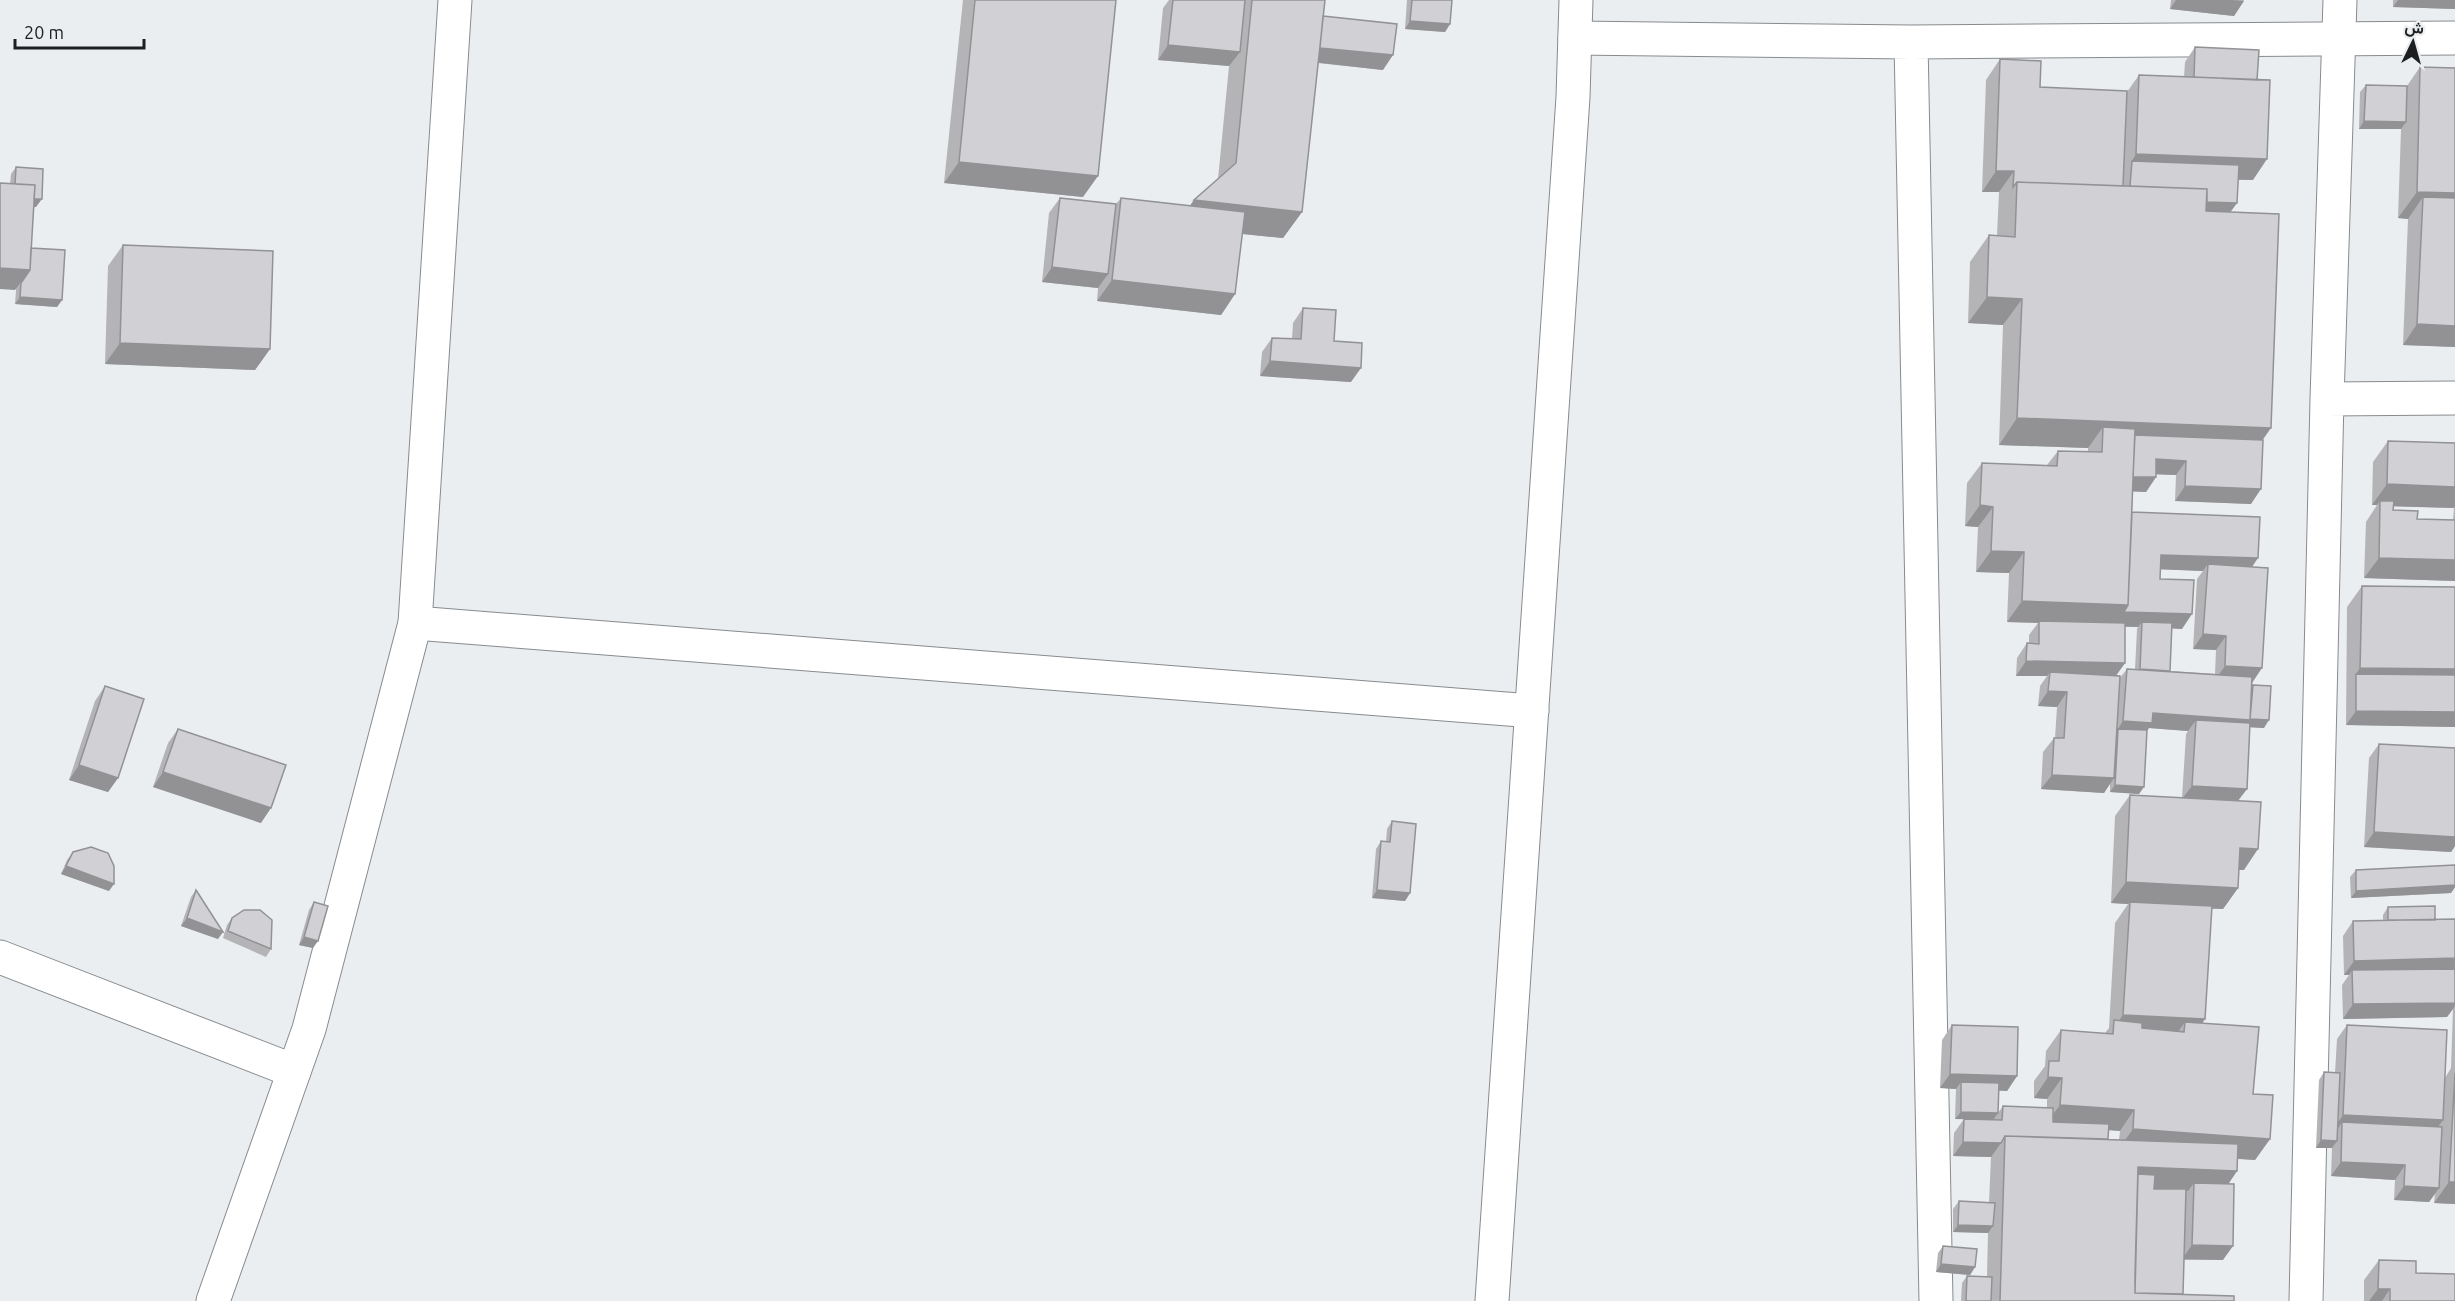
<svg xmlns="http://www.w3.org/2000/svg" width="2455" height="1301" font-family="Ubuntu,Vazirmatn,sans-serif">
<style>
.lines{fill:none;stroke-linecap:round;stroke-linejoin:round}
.street-casing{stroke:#888b8e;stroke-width:35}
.secondary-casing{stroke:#888b8e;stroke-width:35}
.street{stroke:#fff;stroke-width:33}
.secondary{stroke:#fff;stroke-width:33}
.wall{fill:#b4b4b7;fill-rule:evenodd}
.shaded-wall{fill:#929295}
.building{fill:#d1d1d5;stroke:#929295;stroke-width:1.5}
</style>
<rect width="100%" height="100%" fill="#eaeef1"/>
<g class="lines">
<g class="street-casing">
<path id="street" d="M1575,38l336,4 544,-4
M1911,42l25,1259
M2327,399l128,-1
M415,623l1117,88
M0,957l294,114
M2306,1301l21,-902 13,-399"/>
</g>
<g class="secondary-casing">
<path id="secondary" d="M213,1301l96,-272 106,-406 40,-623
M1492,1301l81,-1204 3,-97"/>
</g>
<use href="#street" class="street"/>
<use href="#secondary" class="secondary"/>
</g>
<path class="wall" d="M963,0h153l-33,197 -139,-14z
M1169,0h156l-2,16 60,54 -65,-7 -16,149 -19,26 -41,-4 -7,60 -14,21 -124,-14 1,-13 -56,-6 7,-69 11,-15 56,6 5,-6 69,8 4,-6 24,-21 11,-113 -71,-6 5,-52z
M1407,0h45l-2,24 -5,8 -40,-3z
M2171,0h73l-10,16 -64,-7z
M2393,0h62v9l-62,-2z
M2195,47l58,133h-15l-1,23 -7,9 33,228 -12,64 -76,-3 1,-26 -20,-1v3l-10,15 -13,-1 -1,21 120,55v119l12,42 -14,-1 -3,62 -9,12 6,69h-5l-1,18 -15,21h-11l-10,114 51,71 17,45 -15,21 -17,-1 -1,12 -9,13 -5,76h-39l-1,34 51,7h-273l1,-18 5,-7h20l1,-43 -35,-1v-23l6,-8 30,2 2,-46 -38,-1 1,-23 10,-14h-9l1,-30 -16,-1 2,-48 10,-15 65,51 -10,15 -8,-1 -1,23 5,-7 44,2v-9l-13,-1v-17l11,-15 1,-15 15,-21 44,3 4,-5 6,-105 13,-19 -17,-1 4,-87 15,-21 52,3 4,-64 2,-3 -39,-3 -2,2 -8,64 -29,-2v-9l-6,10 -63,-4 2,-37 11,-14h1l2,-31 -19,-1 2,-20 7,-10h-31l1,-18 10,-15h2v-8l9,-12 -31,-1 2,-49 -33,-1 2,-45 -13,-1 2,-43 15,-20 65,2 11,-14 30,1v-4l-89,-3 4,-120 -35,-2 2,-61 19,-27 8,1 2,-44h-17l4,-112 14,-21 40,28 87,5 12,-17 45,2 1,-15zM2161,569l42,2 -6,8 -4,70 23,1 -1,24 -45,-3 2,-43 10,1 -22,-50zM2125,627h13l-1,2 -2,40h-8l-8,10 -3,-3 9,-13zM2108,1130l12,1 -1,9h-11z
M2420,67l35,1v279l-52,-2 5,-126 -10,-1 3,-89h-42l1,-37 6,-7 41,1z
M16,167l20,40h-2l-3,41 31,52 -5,7 -42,-3 1,-14 -6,-106 1,-10z
M123,245l147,104 -15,21 -150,-6 3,-98z
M1303,308l48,74 -91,-6 2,-24 10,-14 20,1 1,-16z
M2388,441l67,2v138l-91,-3 2,-56 11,-17h-5l1,-43zM2394,506l60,2 -1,12 -36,-1 -24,-9z
M2362,586l93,1v140l-109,-2 1,-118z
M105,686l13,92 -10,14 -39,-12 26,-79z
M178,729l83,94 -108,-36 15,-44z
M2379,744l76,4v98l-4,6 -87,-5 5,-89z
M1392,821l18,72 -5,8 -33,-3 4,-49 5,-8 5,1 1,-13z
M73,852l36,39 -48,-17 6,-14z
M2455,865v22l-4,6 -100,5 -1,-21 6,-7z
M196,890l22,49 -37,-13 10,-29z
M314,902l-1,46 -14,-3 10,-35z
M2388,907l47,13 20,-1v285l-21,-1 1,-9 -6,8 -35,-2 1,-20 -64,-4 1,-28h-16l3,-68 5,-8 11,1 2,-34 10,-14 98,53 6,-10 2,-59 -6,8 -104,2 -1,-34 7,-10h-5l-1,-39 10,-15h30v-6z
M232,918l39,31 -5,8 -43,-19 4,-13z
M1943,1246l32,21 -5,8 -34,-3 2,-19z
M2379,1260l37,13 39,28h-91v-21z"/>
<path class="shaded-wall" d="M2176,0h56l12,1 -10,15 -64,-7z
M2398,0h57v9l-62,-2z
M1410,21l40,3 -5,8 -40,-3z
M1168,45l72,7 -11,14 -71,-6z
M1313,47l80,8 -10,15 -80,-9z
M2364,121l42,1 -5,7h-42z
M2136,154l131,5 -14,21 -122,-4 1,-15z
M959,162l139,14 -15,21 -139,-14z
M1996,171h18l-15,21h-17z
M2417,192l38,1v27l-32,-23 -15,22 -10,-1z
M15,199h27l-6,8 -26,-1z
M2130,199l107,4 -11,15z
M1194,200l108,12 -19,26 -108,-11z
M1052,267l56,7 -10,14 -56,-6z
M0,268l30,2 -15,20 -15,-1z
M1112,280l123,14 -14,21 -124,-14z
M20,297l42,3 -5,7 -42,-3z
M1987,297l35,2 -19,26 -35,-2z
M2417,324l38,2v21l-52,-2z
M120,343l150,6 -15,21 -150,-6z
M1270,361l91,7 -10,14 -91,-6z
M2017,418l254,10 -19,27 -131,-6 -18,-22 -15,21 -89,-3z
M2156,459l30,2 -10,14 -30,-1z
M2129,476l27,1 -10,15 -27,-1z
M2387,484l68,3v19l-1,2 -74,-2v-5l-3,4h-5z
M2185,486l76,3 -10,15 -76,-3z
M1980,505l13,2 -15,20 -13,-1z
M1991,551l33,1 -15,21 -33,-1z
M2161,555l97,3 -10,15 -40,-9 -5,7 -52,-2z
M2379,558l76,2v21l-91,-3z
M2022,601l106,4 64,9 -10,15 -40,-2v-5l-4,5 -99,-4v-2l-1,2 -31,-1z
M2203,634l23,2 -10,14 -23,-1z
M2026,661l99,2 -11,15 -64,-6 -3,4h-31z
M2225,666l37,2 -10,15 -37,-3z
M2360,668l95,1v21l-99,-16z
M2048,691l19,1 -10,15 -19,-1z
M2356,711l99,1v15l-109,-2z
M2153,713l97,7 -10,14 -44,-14 -8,11 -39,-3 -7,10 -24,-9 5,-8z
M2250,719l19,1 -5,8 -19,-1z
M79,765l39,13 -10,14 -39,-12z
M163,772l108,36 -10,15 -108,-36z
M2052,775l62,3 -10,15 -63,-4z
M2115,785l29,2 -5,7 -29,-2z
M2192,786l55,3 -11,14 -55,-3z
M2374,832l81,5v9l-4,6 -87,-5z
M2240,848l18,1 -14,21 -19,-1z
M66,866l48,18 -5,7 -48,-17z
M2126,882l112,6 -15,21 -93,-5v-2l-2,2 -17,-1z
M2455,885v2l-4,6 -100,5 5,-7z
M1377,890l33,3 -5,8 -33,-3z
M187,918l36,14 -5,7 -37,-13z
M304,937l14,4 -5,7 -14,-3z
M2455,958v14l-103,-2 -3,5h-5l10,-14z
M2455,1003v3l-8,11 -104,2 10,-15z
M2123,1015l82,4 -14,21 -7,-8 1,-10 -12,17 -60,-5v-5z
M1950,1074l67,2 -10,15 -46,-2v-7l-5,7 -16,-1z
M2048,1077l14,1 -15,21 -13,-1z
M2060,1105l74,5 -14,21 -75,-6z
M1961,1112l37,1 -5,7 -38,-1z
M2343,1115l100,5 -10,14 -91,-12 -5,8h-4z
M2133,1129l137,10 -15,21 -137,-10z
M2321,1140l16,1 -5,7h-16z
M1963,1142l38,1 -10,14 -38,-1z
M2341,1162l64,3 -10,15 -64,-4z
M2138,1167l99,4 -14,21 -29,-9 -6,8 -55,-2z
M2449,1182h6v22l-21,-1z
M2404,1186l35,2 -10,14 -35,-2z
M1958,1225l35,1 -5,7 -35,-1z
M2192,1245l41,1 -10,14 -41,-1z
M1941,1264l34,3 -5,8 -34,-3z
M2378,1289h12l-8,12h-13z"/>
<path class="building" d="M975,0h141l-18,176 -139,-14z
M1173,0h72l-5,52 -72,-7z
M1252,0h73l-23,212 -108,-12 42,-37z
M1412,0h40l-2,24 -40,-3z
M1323,16l74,8 -4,31 -73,-7z
M2195,47l64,3 -2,30 -63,-3z
M2000,59l41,2 -1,26 87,4 -4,95 -106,-4 -4,5 1,-16h-18z
M2420,67l35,1v125l-38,-1z
M2139,75l131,5 -3,79 -131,-5z
M2366,85l41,1 -1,36 -42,-1z
M2132,161l107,4 -2,38 -30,-1v-13l-77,-3z
M16,167l27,2 -1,30h-8l1,-14 -20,-1z
M2017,182l190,7 -1,22 73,3 -8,214 -254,-10 5,-119 -35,-2 2,-62 26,2z
M0,183l35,2 -5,85 -30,-2z
M2423,197l32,1v128l-38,-2z
M1060,198l56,6 -8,70 -56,-7z
M1121,198l124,14 -10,82 -123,-14z
M123,245l150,6 -3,98 -150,-6z
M31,248l34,2 -3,50 -42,-3 1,-14 9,-13z
M1303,308l33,2 -2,31 28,2 -1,25 -91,-7 2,-23 29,1z
M2103,427l32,2 -7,176 -106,-4 2,-49 -33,-1 2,-44 -13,-2 2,-42 75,3 1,-15 44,1z
M2135,435l128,5 -2,49 -76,-3 1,-25 -30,-2v18h-23z
M2388,441l67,2v44l-68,-3z
M2380,501h14l-1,9 25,1 -1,8 38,1v40l-76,-2z
M2132,512l128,5 -2,41 -97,-3 -1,24 34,1 -2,34 -68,-2 4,-7z
M2208,564l60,4 -6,100 -37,-2 1,-30 -23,-2z
M2362,586l93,1v82l-95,-1z
M2039,621l86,2v40l-99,-2 1,-18 12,1z
M2142,622l30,1 -2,48 -30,-2z
M2127,669l125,8 -2,43 -97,-7 -1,10 -29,-2z
M2050,672l70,4 -6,102 -62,-3 2,-37h10l3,-46 -19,-1z
M2356,674l99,1v37l-99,-1z
M2253,685l18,1 -2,34 -19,-1z
M105,686l39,13 -26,79 -39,-13z
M2196,720l54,3 -3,66 -55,-3z
M178,729l108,36 -15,43 -108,-36z
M2118,729l29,1 -3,57 -29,-2z
M2379,744l76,4v89l-81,-5z
M2130,795l131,7 -3,47 -18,-1 -2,40 -112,-6z
M1392,821l24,3 -6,69 -33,-3 4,-49 9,1z
M91,847l17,6 6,13v18l-48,-18 7,-14z
M2455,865v20l-99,6v-21z
M196,890l27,42 -36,-14z
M314,902l14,4 -10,35 -14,-4z
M2130,902l82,4 -7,113 -82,-4z
M2435,906v14h-47v-13z
M244,910h16l12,10 -1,29 -43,-18 4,-13z
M2455,919v39l-101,3 -1,-40z
M2455,969v34l-102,1 -1,-34z
M2114,1020l28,3v5l42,4 1,-10 74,5 -6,67 20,1 -3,44 -137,-10 1,-19 -74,-5 2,-27 -14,-1 1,-16h10l2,-31 52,4z
M1952,1025l66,2 -1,49 -67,-2z
M2347,1025l100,5 -4,90 -100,-5z
M2324,1072l16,1 -3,68 -16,-1z
M2455,1073v109h-6z
M1961,1082l38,1 -1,30 -37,-1z
M2003,1106l50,2v14l56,2 -1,15 -103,-3 -4,7 -38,-1 1,-23 38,1z
M2342,1122l100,5 -3,61 -35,-2 1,-21 -64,-3z
M2005,1136l233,8 -1,27 -99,-4 -3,108v18l99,3v5h-234z
M2138,1174l17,1 -1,14h32l-3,105 -48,-1z
M2194,1183l40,1 -1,62 -41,-1z
M1959,1201l36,2 -2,23 -35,-1z
M1943,1246l34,3 -2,18 -34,-3z
M2379,1260l37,1v12l39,1v27h-65v-12h-12z
M1967,1276l25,1 -1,24h-25z"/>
<g transform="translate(2413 42) rotate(5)" stroke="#eaeef1" stroke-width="4.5" paint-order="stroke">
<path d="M0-4.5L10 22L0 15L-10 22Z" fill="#1d1e1f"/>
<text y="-9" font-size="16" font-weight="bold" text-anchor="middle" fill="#1d1e1f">ش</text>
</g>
<path d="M15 39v9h129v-9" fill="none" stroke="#1d1e1f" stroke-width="3"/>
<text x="24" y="39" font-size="18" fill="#1d1e1f" stroke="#eaeef1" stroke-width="4.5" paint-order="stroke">20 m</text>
</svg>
